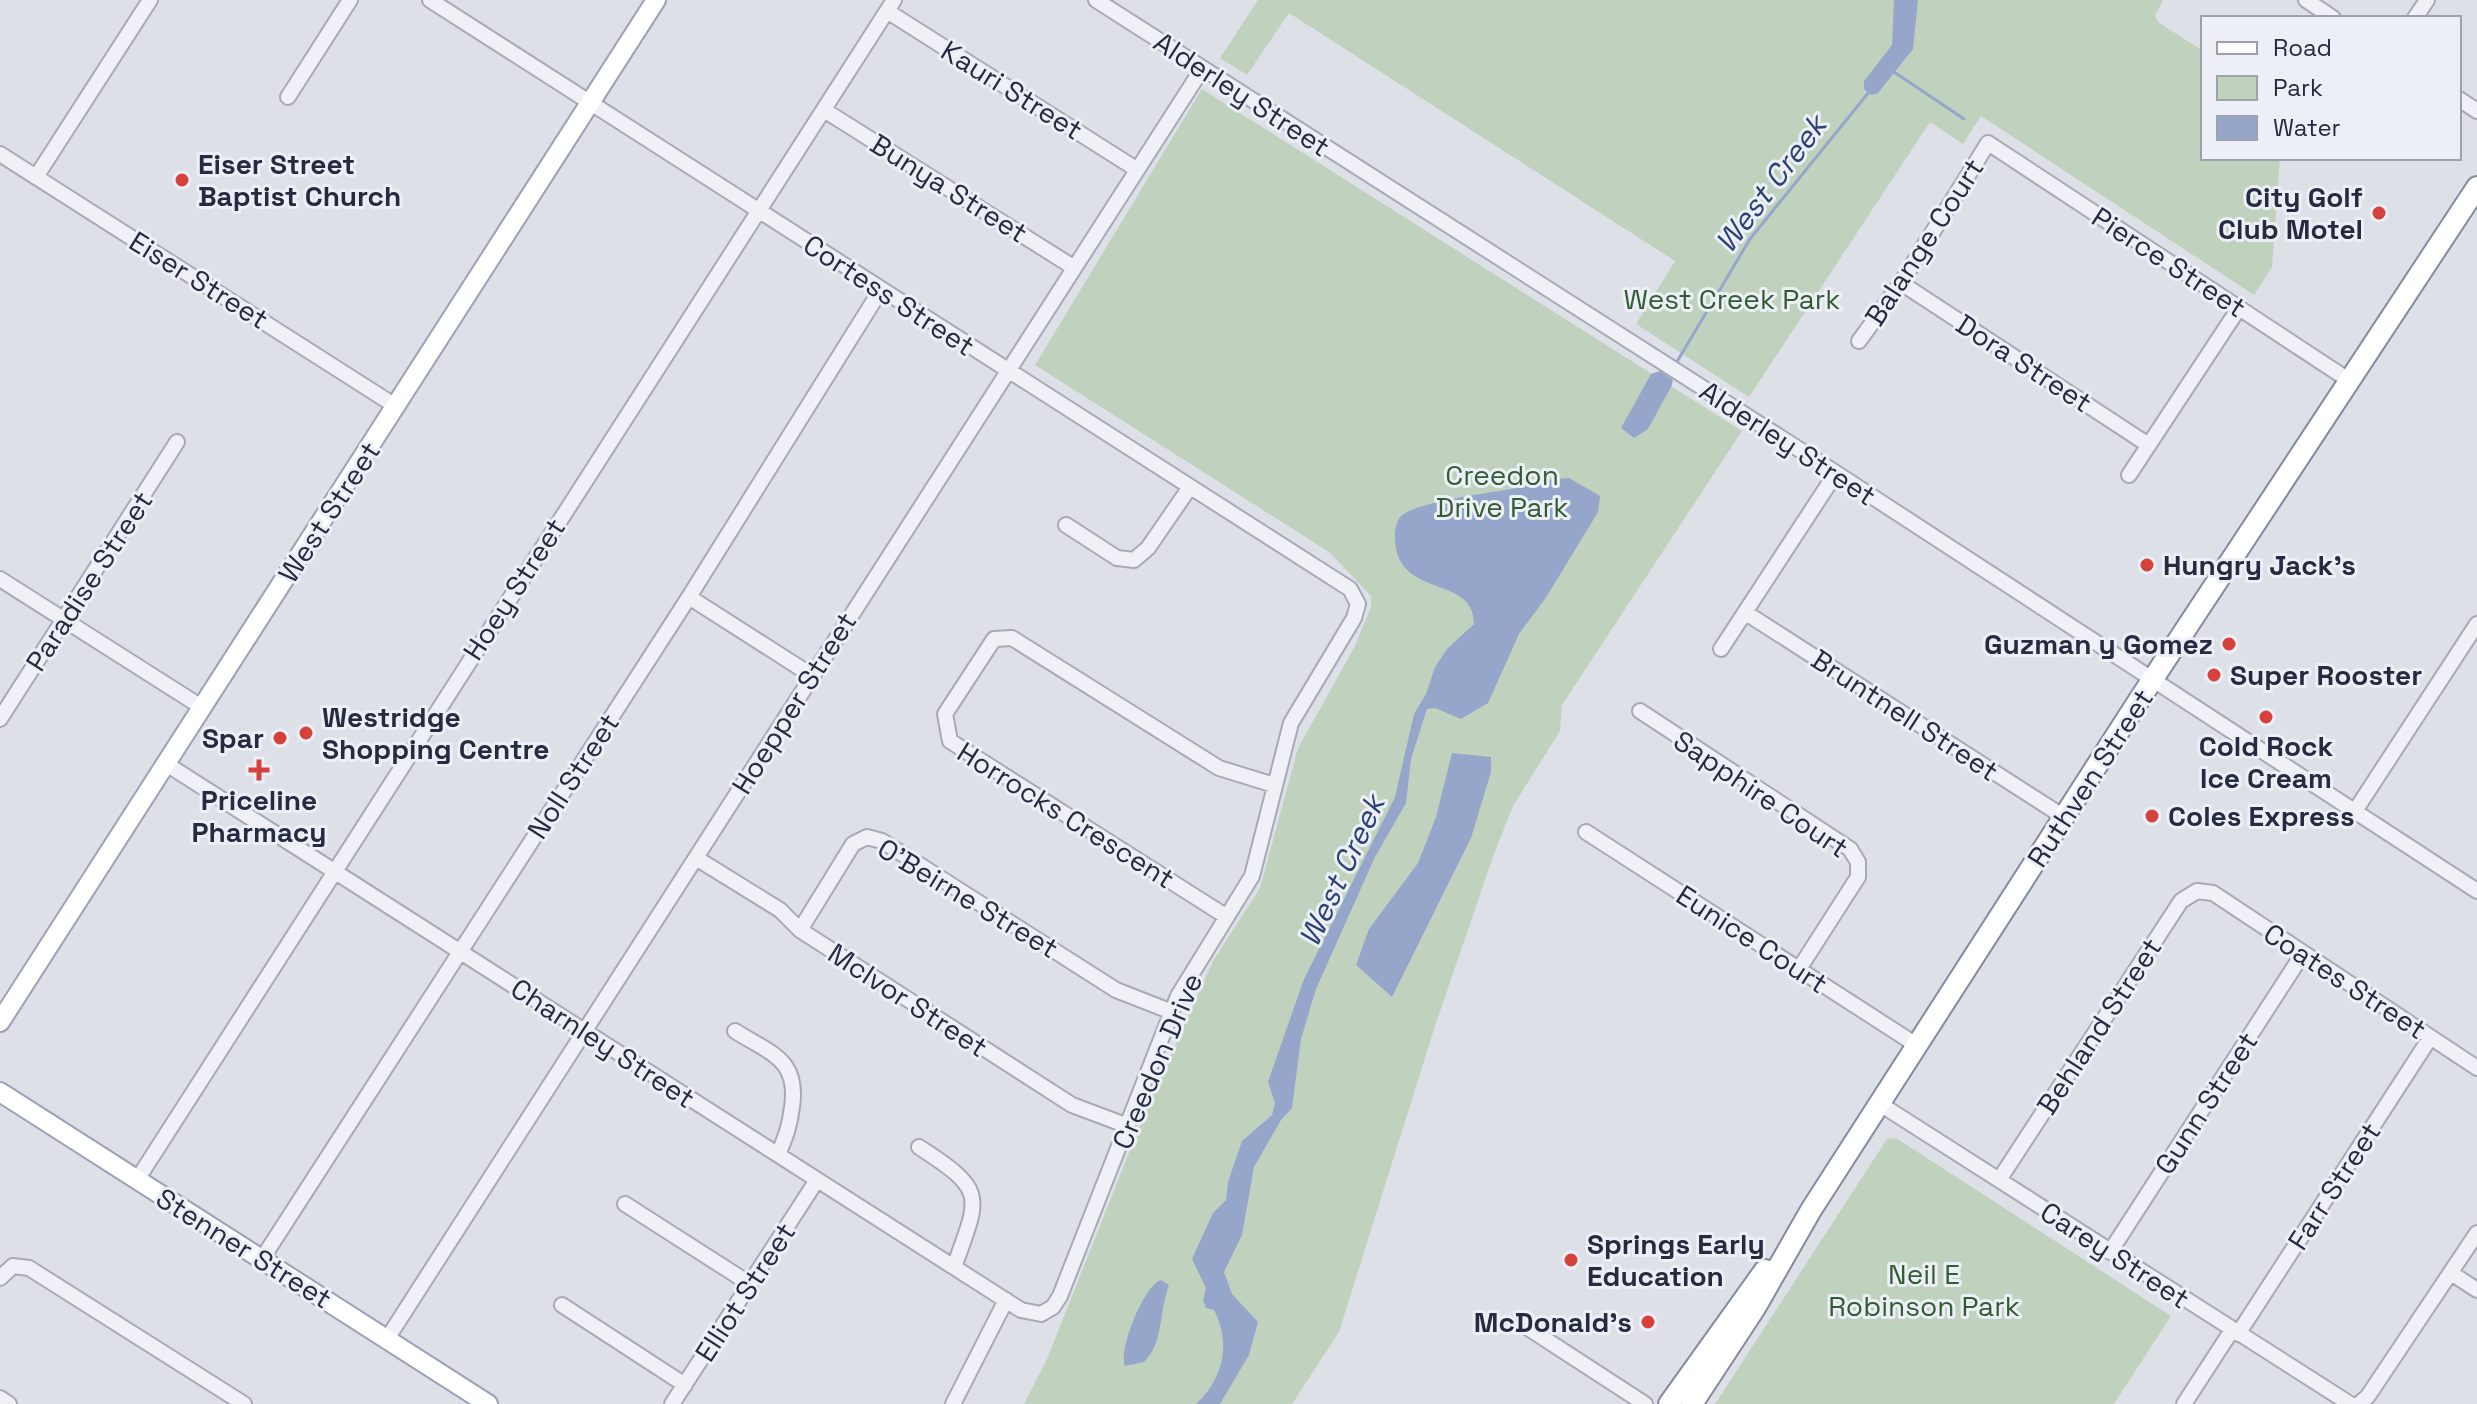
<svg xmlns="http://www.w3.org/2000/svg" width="2477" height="1404" font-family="'Space Grotesk',sans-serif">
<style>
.green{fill:#c0d2be}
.water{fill:#96a6ca}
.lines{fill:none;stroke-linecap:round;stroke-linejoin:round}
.stream{stroke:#96a6ca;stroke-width:3}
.minor-casing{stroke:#a7aab6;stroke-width:18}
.major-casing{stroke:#9ca1b4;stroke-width:22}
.highway-casing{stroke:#848a9f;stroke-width:24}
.minor{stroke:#f0f1f6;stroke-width:14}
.major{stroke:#fff;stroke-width:18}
.highway{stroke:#fff;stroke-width:20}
.poi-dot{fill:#d5413b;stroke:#edeff6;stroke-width:3}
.labels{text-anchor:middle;stroke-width:6;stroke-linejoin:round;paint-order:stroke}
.street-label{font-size:28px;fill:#262b40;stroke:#edeff6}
.poi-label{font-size:28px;font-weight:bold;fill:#262b40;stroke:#edeff6;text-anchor:start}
.park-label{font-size:28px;fill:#335c33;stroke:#edeff6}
.water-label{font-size:30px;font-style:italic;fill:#2e4175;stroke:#edeff6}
</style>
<rect width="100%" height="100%" fill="#dee0e8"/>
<path class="green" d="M1258,0h905l-8,16 3,6 45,29v107h77l-8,109 -18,28 -273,-179 -18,28 -33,-22 -181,275 -113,-73 39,-63 -386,-248 -42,62 -27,-17z
M1202,89l540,342 -180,274 -2,26 -47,75 -19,48 -59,172 -96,306 -47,72h-268l23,-45 99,-249 67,-149 47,-73 38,-140 56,-100 17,-41v-11l-42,-44 -294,-187z
M1896,1138l275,178 -57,88h-399l172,-265z"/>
<path class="water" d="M1894,0h24l-5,49 -35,44 -7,2 -7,-6v-8l28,-36z
M1660,371l13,9 -1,5 -24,44 -14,9 -13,-10 30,-54z
M1569,478l31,18 -2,16 -51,84 -28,38 -31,69 -27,16 -26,-11 -8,1 -16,50 -5,44 -31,54 -59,132 -15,50 -9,69 -11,12 -27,47 -12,68 -18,37 8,22 26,28 -9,33 -29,49h-24c28,-26 35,-61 18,-94l-8,-2 -3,-8 3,-12 -14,-29 21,-46 13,-13 2,-18 14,-41 30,-26 3,-12 -7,-21 36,-103 91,-182 19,-83 12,-20 9,-27 12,-18 27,-25c0,-52 -82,-22 -79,-91 0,-5 3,-14 6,-17 19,-16 99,-24 126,-30l14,-6z
M1452,753l39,4v15l-20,66 -79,159 -36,-32 13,-36 49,-66 18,-46z
M1161,1280l8,5c-10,25 -5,58 -25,77l-19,4c-7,-16 19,-81 36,-86z"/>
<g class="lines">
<path class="stream" d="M1894,72l70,47
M1675,365l75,-126 119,-147"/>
<g class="minor-casing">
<path id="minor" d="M1096,0l740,473 641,418
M2306,0l27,18
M887,11l249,158
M2415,18l12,-18
M288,97l62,-97
M2459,99l18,12
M824,110l249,157
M0,154l397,253
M36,177l114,-177
M1901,283l246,161
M1859,341l42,-58 87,-140 362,238
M2129,475l110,-167
M1066,525l51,33 17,2 14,-12 42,-61
M0,579l203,129
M689,597l122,78
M1746,613l318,204
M1721,649l115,-176
M1640,711l210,138 8,13v15l-59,92
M0,719l177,-277
M168,765l853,545 20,4 12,-7 7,-11 118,-300 74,-120 39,-153 63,-105 4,-14 -8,-15 -920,-589
M2355,811l122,-187
M1586,832l332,214
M696,858l84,52 20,20 272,175 56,21
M1227,917l-277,-176 -5,-27 49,-75 18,-1 207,130 55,17
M800,930l53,-86 14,-7 15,4 234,149 56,22
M735,1031c36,23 64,28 57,76 -2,18 -6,31 -14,47
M1880,1104l470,300
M919,1147c68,44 61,48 35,120
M137,1180l757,-1180
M1999,1180l182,-279 16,-10 16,2 264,175
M625,1204l125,80
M2110,1252l192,-297
M262,1259l427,-662 191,-306
M2451,1273l26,17
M0,1278l13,-12 16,2 215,136
M562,1305l123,80
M1522,1324l123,80
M2238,1334l192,-296
M387,1339l815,-1270
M0,1398l9,6
M672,1404l145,-224
M953,1404l53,-104
M2184,1404l48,-74
M2359,1404l9,-8 109,-163"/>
</g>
<g class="major-casing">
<path id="major" d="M0,1022l656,-1022
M0,1092l488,312"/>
</g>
<g class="highway-casing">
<path id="highway" d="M1669,1404l96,-134
M1692,1404l63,-96 56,-98 328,-510 338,-513"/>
</g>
<use href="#minor" class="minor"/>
<use href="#major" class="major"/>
<use href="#highway" class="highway"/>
</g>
<g class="poi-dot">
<circle cx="182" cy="180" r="8"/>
<circle cx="2379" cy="213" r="8"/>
<circle cx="2147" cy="565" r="8"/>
<circle cx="2229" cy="644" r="8"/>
<circle cx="2214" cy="675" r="8"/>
<circle cx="2266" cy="717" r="8"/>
<circle cx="306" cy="733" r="8"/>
<circle cx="280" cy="738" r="8"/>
<path d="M255 758h8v8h8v8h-8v8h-8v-8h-8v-8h8z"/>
<circle cx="2152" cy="816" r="8"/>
<circle cx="1571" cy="1260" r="8"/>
<circle cx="1648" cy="1322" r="8"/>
</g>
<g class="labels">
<g class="street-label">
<text transform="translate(1012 90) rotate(32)" y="10">Kauri Street</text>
<text transform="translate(1242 94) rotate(33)" y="10">Alderley Street</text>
<text transform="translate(949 188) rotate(32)" y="10">Bunya Street</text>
<text transform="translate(1924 242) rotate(-57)" y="10">Balange Court</text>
<text transform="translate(2169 262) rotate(33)" y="10">Pierce Street</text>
<text transform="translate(199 280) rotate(32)" y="10">Eiser Street</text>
<text transform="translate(889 295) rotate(33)" y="10">Cortess Street</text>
<text transform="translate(2024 363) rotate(33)" y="10">Dora Street</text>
<text transform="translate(1788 443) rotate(33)" y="10">Alderley Street</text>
<text transform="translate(329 512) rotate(-57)" y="10">West Street</text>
<text transform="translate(89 581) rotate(-57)" y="10">Paradise Street</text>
<text transform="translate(514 589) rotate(-57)" y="10">Hoey Street</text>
<text transform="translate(794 703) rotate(-58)" y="10">Hoepper Street</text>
<text transform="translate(1905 715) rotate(33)" y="10">Bruntnell Street</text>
<text transform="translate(573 776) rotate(-57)" y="10">Noll Street</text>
<text transform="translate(2090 778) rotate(-57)" y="10">Ruthven Street</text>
<text transform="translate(1761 794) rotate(34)" y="10">Sapphire Court</text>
<text transform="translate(1066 815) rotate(32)" y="10">Horrocks Crescent</text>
<text transform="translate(968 898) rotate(31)" y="10">O'Beirne Street</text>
<text transform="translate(1752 939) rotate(33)" y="10">Eunice Court</text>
<text transform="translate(2345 981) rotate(33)" y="10">Coates Street</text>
<text transform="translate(908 1000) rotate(33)" y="10">McIvor Street</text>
<text transform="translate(2099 1026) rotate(-57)" y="10">Behland Street</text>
<text transform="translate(603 1043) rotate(33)" y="10">Charnley Street</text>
<text transform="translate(1157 1061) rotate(-67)" y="10">Creedon Drive</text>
<text transform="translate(2206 1103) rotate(-57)" y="10">Gunn Street</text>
<text transform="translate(2334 1186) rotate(-57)" y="10">Farr Street</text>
<text transform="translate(244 1248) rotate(32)" y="10">Stenner Street</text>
<text transform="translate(2115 1255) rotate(33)" y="10">Carey Street</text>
<text transform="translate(745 1292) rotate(-57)" y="10">Elliot Street</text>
</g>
<g class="poi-label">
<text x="198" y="174">Eiser Street<tspan x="198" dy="32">Baptist Church</tspan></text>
<text x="2363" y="207" text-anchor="end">City Golf<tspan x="2363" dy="32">Club Motel</tspan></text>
<text x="2163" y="575">Hungry Jack's</text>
<text x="2213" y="654" text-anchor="end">Guzman y Gomez</text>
<text x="2230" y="685">Super Rooster</text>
<text x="322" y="727">Westridge<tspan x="322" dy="32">Shopping Centre</tspan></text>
<text x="264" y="748" text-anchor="end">Spar</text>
<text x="2266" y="756" text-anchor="middle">Cold Rock<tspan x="2266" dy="32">Ice Cream</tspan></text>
<text x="259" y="810" text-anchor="middle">Priceline<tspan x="259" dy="32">Pharmacy</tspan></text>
<text x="2168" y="826">Coles Express</text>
<text x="1587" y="1254">Springs Early<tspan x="1587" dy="32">Education</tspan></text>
<text x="1632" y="1332" text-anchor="end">McDonald's</text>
</g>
<g class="park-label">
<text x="1732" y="309">West Creek Park</text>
<text x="1502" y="485">Creedon<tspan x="1502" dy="32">Drive Park</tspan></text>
<text x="1924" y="1284">Neil E<tspan x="1924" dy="32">Robinson Park</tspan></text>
</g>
<g class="water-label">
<text transform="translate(1771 184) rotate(-53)" y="10">West Creek</text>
<text transform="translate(1342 871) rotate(-65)" y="10">West Creek</text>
</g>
</g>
<rect x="2201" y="16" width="260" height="144" fill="#edeff6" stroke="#9da1ad" stroke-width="2"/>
<rect x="2217" y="42" width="40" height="12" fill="#ffffff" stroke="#9da1ad" stroke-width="2"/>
<text x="2273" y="56" font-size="24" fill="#262b40">Road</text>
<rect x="2217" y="76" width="40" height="24" fill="#c0d2be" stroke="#9da1ad" stroke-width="2"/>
<text x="2273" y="96" font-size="24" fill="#262b40">Park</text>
<rect x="2217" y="116" width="40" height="24" fill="#96a6ca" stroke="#9da1ad" stroke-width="2"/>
<text x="2273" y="136" font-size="24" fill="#262b40">Water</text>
</svg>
